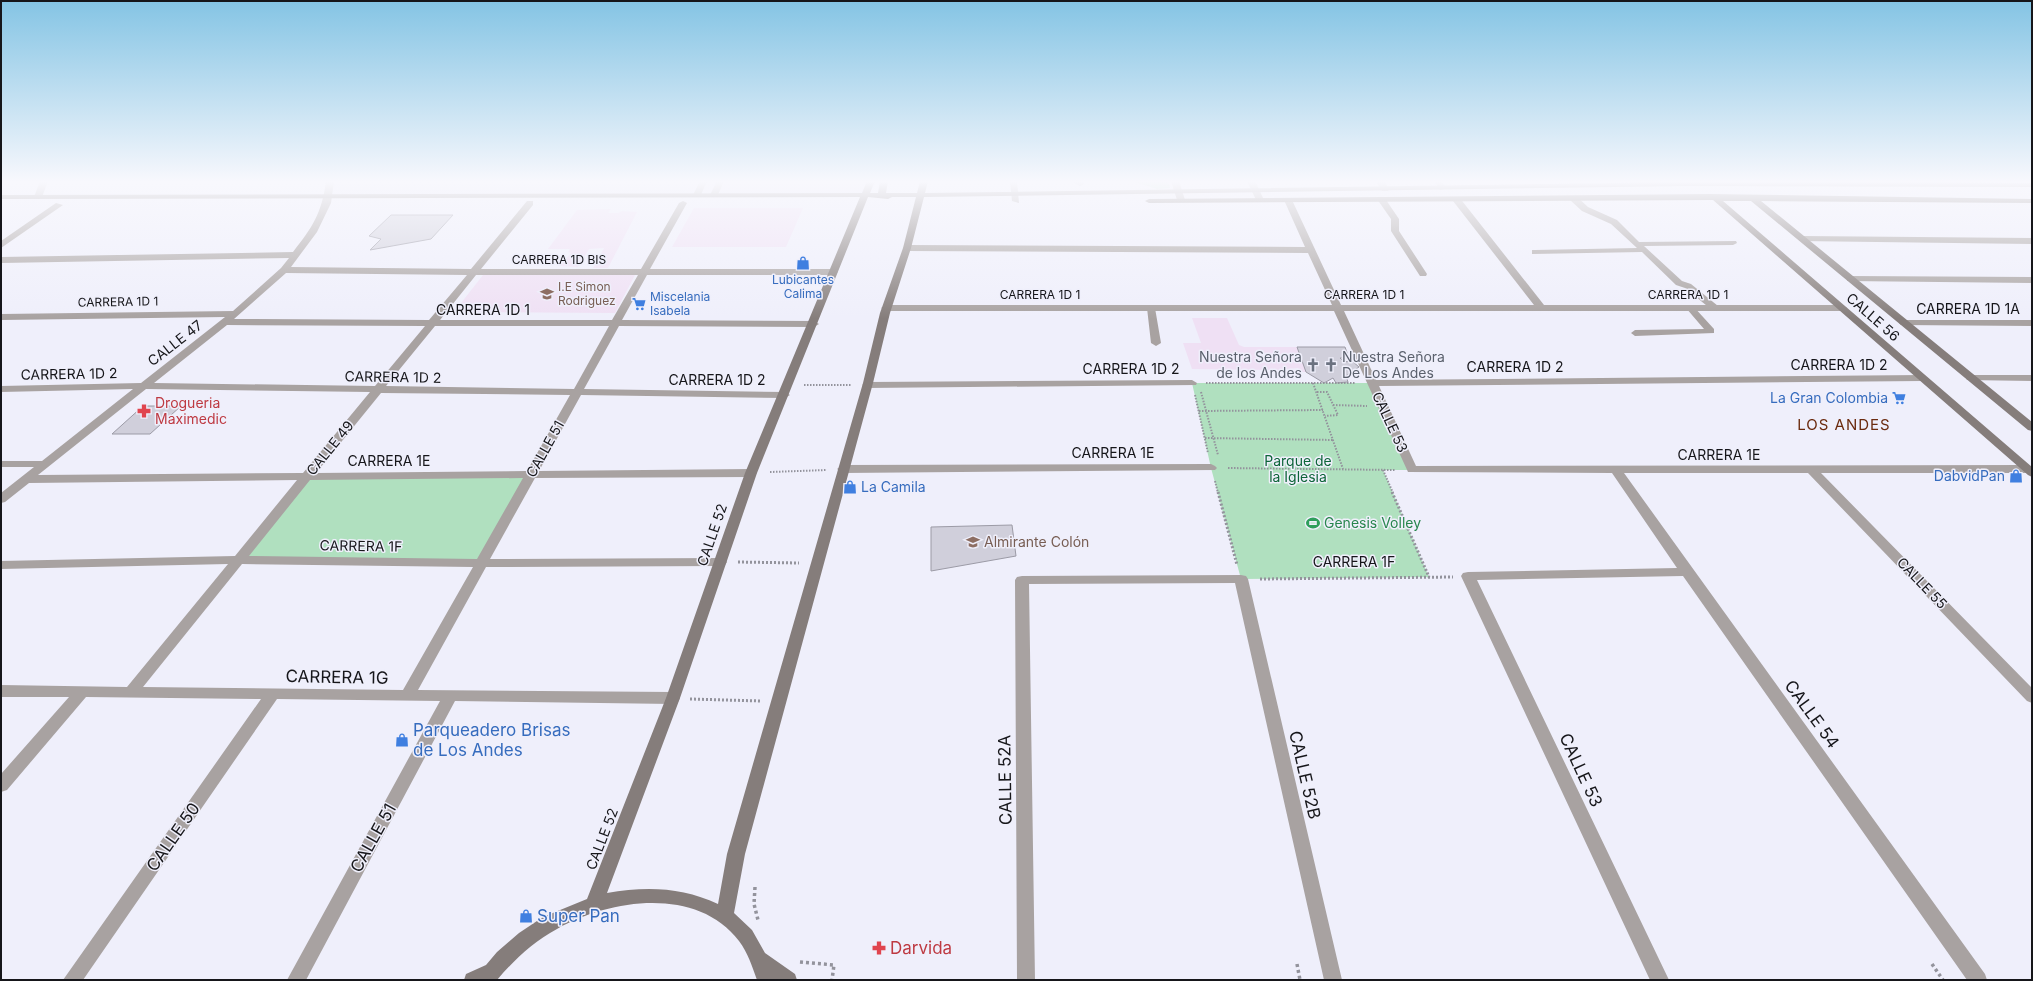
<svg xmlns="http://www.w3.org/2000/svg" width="2033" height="981" font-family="Inter,sans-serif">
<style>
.commercial{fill:#e8e2f8}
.built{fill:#e5e4f7}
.education{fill:#efe0f4}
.green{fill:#b0e0bf}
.building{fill:#d0cfdb;stroke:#9c9ba6}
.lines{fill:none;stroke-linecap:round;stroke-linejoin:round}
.path-far2{stroke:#93939c;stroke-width:2;stroke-dasharray:1.5 1.5;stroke-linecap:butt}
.path-far1{stroke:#93939c;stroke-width:3;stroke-dasharray:2 2;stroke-linecap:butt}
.path{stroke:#93939c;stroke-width:3.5;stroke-dasharray:3 3;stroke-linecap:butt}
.lane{fill:#a8a2a1;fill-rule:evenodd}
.street{fill:#a8a2a1;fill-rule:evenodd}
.secondary{fill:#857d7b;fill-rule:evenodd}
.labels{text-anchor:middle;stroke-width:3;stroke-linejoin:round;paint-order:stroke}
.far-street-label{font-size:12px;fill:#16161a;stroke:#efeffb}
.far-shop-label{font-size:12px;fill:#366cbe;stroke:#efeffb}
.far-education-label{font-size:12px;fill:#785e54;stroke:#efeffb;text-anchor:start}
.street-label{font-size:14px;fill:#16161a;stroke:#efeffb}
.worship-label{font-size:14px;fill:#5b616d;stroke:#efeffb;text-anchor:end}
.shop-label{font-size:14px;fill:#366cbe;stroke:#efeffb;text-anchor:end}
.health-label{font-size:14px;fill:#be3a42;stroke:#efeffb;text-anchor:start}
.park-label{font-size:14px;fill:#0d6539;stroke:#efeffb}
.leisure-label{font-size:14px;fill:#27864d;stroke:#efeffb;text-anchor:start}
.education-label{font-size:14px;fill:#785e54;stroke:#efeffb;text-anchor:start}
.neighbourhood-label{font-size:15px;letter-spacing:1px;fill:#6b2b0f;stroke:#efeffb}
.near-street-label{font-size:17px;fill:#16161a;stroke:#efeffb}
.near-shop-label{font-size:17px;fill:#366cbe;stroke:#efeffb;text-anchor:start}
.near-health-label{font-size:17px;fill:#be3a42;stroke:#efeffb;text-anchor:start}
</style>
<rect width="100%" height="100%" fill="#efeffb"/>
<path class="commercial" d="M692,181h179l-7,15 -181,-1z"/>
<path class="built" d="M330,181h362l-9,14 -354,1z"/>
<path class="education" d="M694,208h109l-17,39h-114z
M611,209l-3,4h10l4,-2 15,1 -29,56h-15l11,-20 -15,1 -11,18 -18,-1 11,-13 -3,-1 2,-3h-22l29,-39z
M483,275h152l-20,38 -161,-1z
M1192,318h35l12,27 5,2h53l9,25h-7l-1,-4 -19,2 -87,-1 -9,-26h18z"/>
<path class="green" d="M1131,181h37l2,7 -13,1z
M1192,383h180l40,87h-29l46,107 -188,2 -30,-111z
M529,475l-47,88 -244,-3 68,-83z"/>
<path class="building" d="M391,215h62l-22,24 -61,11 11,-11 -12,-3z
M1297,347h48l4,11h-9l4,4 8,-1 7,6 -13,9 2,6 -12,1 -3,-5 -9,5 -18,-11z
M143,406h38l-31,28h-38z
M1012,525l4,31 -85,15v-44z"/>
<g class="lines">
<path class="path-far2" d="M1206,383h149
M1313,383l30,86
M804,385h47
M1201,392l17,63
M1317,392h10l11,23 -13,1
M1195,395l13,58
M1333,405l34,1
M1199,411l124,-1
M1205,438l128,2
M1228,468l167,2
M1383,470l10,23
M770,472l57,-2
M1215,481l3,12"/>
<path class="path-far1" d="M1218,492l19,73
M1392,492l37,85
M738,562l61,1
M1260,579l193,-2
M690,699l71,2"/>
<path class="path" d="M755,887l-1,17 4,16
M800,962l34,3 -2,15
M1297,964l3,16
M1932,964l11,16"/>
<path class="lane" d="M700,181h7l-7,16h-6l-1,-2z
M717,181h7l-7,16h-6l-1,-2z
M1010,181h7l2,22 -7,-2z
M1070,181h10l4,3 -4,2z
M1434,181h7l6,7 -7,2z
M1570,196h6l12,11 29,13 22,22 97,-1 1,2 -4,2 -89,1 38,35 9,3 27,22v4h-6l-27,-22 -9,-3 -34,-33 -110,2v-4h3l102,-2 -26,-24 -29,-13 -12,-11z
M1378,197h6l15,22v12l28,43 -1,2h-6l-29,-45v-12l-14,-20z
M1151,305l4,3 6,35 -5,3 -5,-3 -4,-35z
M1690,305l3,1 21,23v4l-79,3 -4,-3 4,-3 69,-1 -18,-21z"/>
<path class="street" d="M40,181h8l-6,16 -4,2 -4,-2z
M326,181h8l-3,22 -14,29 -26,35 180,2 56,-68h6v4l-52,64h160l38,-66 4,-2 4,2 -37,66h184l4,3 -4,3h-187l-25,45 192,1 5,3 -5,3 -195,-1 -35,63 201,3 5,3 -5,3 -204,-3 -42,76 212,-2 6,4 -6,4 -216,1 -45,81 230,-1 5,1 2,3 -2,3 -5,1 -234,1 -68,123 255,2 5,2 2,4 -2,4 -5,2 -218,-3 -149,279h-19l153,-279 -163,-2 -194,281h-20l198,-281 -175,-2 -79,93 -6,2v-18l68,-77h-68v-12l126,2 101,-123 -227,5v-8l234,-5 62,-76 -268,3 -24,19 -4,1v-10l33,-26h-33v-6h41l91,-72 -132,3v-6l140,-3 84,-66 -224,3v-6l232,-3 48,-43 8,-10 -288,5v-6l292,-5c19,-24 29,-39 33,-71zM286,273l181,2 -38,45 -195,-1zM476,275h162l-26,45h-172zM227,325l198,1 -50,60 -221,-3zM435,326h174l-35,63 -188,-3zM146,389l224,3 -67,81 -265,2zM381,393l189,2 -43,76 -211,2zM523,478l-46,81 -228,-3 61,-76zM242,564l231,3 -70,123 -260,-3z
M1171,181h8l6,19 -1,2 -7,-2z
M1247,181h8l9,19 -1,2h-6z
M1376,181h8l5,8 -1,2h-6z
M1453,197h6l85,108h298l5,3 -5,3h-498l32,69 546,-5 5,3 -5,3 -543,5 37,80 611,-1 5,3 -1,3 -4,2h-206l211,215v15l-5,-2 -219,-228h-184l361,501 2,6h-20l-284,-404 -206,4 192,400h-19l-189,-404 2,-3 5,-1 209,-4 -65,-95 -204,-1 -74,-161h-448l-5,-3 5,-3h446l-24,-52 -401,-2 -4,-3 4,-3 398,2 -21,-47 4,-2 4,2 49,105h193l-81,-104z
M56,203l7,2 -62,43v-7z
M1802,236l230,2v6l-233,-3v-4z
M1850,276l182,1v6l-185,-2v-4z
M1904,320h128v6l-131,-1 -2,-2z
M1971,375h61v6l-65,-1 -1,-2z
M1192,380l5,3 -1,2 -329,3 -5,-3 5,-3z
M1211,464l4,2 2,2 -2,2 -372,3 -6,-4 6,-4z
M1241,575l5,1 2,3 94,401h-18l-89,-397 -206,1 6,396h-18l-2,-400 2,-3 5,-1z"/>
<path class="secondary" d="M867,181h8l-5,12h8l2,-12h8l-2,12h31l3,-12h8l-3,12 761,-11 346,1v4l-346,-1 -762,11 -13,51 -21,65 -17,70 -128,471 -11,59 18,17 13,23 30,21 2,6h-40c-5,-14 -9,-27 -18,-39 -42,-55 -129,-42 -182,-12 -24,13 -43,31 -60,51h-33l2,-6 20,-9 11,-13 22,-19 24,-16 44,-18 79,-201 79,-225 115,-276 -859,2v-4l861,-2zM868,197l20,2 4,-2h24l-13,51 -23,65 -17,70 -136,471 -9,50c-36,-17 -72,-18 -111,-11l73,-195 77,-225z
M1710,194l322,5v4l-271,-2 271,221v9l-4,-1 -277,-229h-28l309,266v10l-4,-2 -315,-275 -564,3 -4,-2 4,-2z"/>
</g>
<linearGradient id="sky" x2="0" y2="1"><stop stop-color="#84c4e4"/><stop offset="0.57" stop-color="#f8f8fd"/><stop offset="1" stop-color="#f8f8fd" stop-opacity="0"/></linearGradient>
<rect width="2033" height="319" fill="url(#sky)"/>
<defs>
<g id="shop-bare" transform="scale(1.08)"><path d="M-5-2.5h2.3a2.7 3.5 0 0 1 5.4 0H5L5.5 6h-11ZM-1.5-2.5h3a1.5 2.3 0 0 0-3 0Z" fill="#3f7fe0" stroke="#efeffb" stroke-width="2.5" paint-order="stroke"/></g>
<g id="school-bare" transform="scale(1.08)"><path d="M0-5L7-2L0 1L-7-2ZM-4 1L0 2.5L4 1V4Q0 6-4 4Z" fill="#8d6e63" stroke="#efeffb" stroke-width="2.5" paint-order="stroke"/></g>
<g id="supermarket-bare" transform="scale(1.08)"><path d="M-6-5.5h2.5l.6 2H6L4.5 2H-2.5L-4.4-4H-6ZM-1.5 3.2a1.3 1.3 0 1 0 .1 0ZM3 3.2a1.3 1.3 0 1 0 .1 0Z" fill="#3f7fe0" stroke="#efeffb" stroke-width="2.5" paint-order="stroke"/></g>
<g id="church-bare" transform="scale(1.08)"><path d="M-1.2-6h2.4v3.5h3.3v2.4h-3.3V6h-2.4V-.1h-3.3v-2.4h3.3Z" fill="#6b7280" stroke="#efeffb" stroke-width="2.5" paint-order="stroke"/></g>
<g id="pharmacy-bare" transform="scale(1.08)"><path d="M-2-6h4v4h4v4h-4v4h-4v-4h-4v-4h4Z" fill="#e0444e" stroke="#efeffb" stroke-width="2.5" paint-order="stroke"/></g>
<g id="stadium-bare" transform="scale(1.08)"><path d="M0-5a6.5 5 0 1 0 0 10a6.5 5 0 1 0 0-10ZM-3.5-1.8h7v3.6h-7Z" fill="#2e9e5b" stroke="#efeffb" stroke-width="2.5" paint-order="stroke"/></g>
</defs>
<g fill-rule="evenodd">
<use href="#shop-bare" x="803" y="263"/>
<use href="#school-bare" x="547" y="294"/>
<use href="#supermarket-bare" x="639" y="304"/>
<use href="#church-bare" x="1313" y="365"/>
<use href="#church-bare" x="1331" y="365"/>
<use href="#supermarket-bare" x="1899" y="398"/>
<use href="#pharmacy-bare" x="144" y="411"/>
<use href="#shop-bare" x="2016" y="476"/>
<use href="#shop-bare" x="850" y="487"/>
<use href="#stadium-bare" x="1313" y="523"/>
<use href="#school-bare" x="973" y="542"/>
<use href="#shop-bare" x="402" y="740"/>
<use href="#shop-bare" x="526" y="916"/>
<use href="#pharmacy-bare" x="879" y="948"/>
</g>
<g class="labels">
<g class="far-street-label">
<text x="559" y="264">CARRERA 1D BIS</text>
<text x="1040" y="299">CARRERA 1D 1</text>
<text x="1364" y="299">CARRERA 1D 1</text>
<text x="1688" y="299">CARRERA 1D 1</text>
<text transform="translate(118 302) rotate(-1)" y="4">CARRERA 1D 1</text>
</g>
<g class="far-shop-label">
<text x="803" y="284">Lubicantes<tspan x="803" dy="14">Calima</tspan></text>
<text x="650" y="301" text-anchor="start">Miscelania<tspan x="650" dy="14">Isabela</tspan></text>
</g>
<g class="far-education-label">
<text x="558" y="291">I.E Simon<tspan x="558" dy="14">Rodriguez</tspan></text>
</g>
<g class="street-label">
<text x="1968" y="314">CARRERA 1D 1A</text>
<text x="483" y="315">CARRERA 1D 1</text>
<text transform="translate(1873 317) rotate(41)" y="5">CALLE 56</text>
<text transform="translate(175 343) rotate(-38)" y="5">CALLE 47</text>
<text x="1839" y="370">CARRERA 1D 2</text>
<text x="1515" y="372">CARRERA 1D 2</text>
<text x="1131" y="374">CARRERA 1D 2</text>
<text transform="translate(69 374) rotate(-1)" y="5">CARRERA 1D 2</text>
<text transform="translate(393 377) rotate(1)" y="5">CARRERA 1D 2</text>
<text x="717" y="385">CARRERA 1D 2</text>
<text transform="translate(1390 422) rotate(65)" y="5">CALLE 53</text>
<text transform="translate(330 448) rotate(-51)" y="5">CALLE 49</text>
<text transform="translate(545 449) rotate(-61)" y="5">CALLE 51</text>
<text x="1113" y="458">CARRERA 1E</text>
<text x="1719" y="460">CARRERA 1E</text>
<text x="389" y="466">CARRERA 1E</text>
<text transform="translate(712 535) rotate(-71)" y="5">CALLE 52</text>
<text transform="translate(361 546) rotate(1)" y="5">CARRERA 1F</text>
<text x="1354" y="567">CARRERA 1F</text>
<text transform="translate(1922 583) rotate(46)" y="5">CALLE 55</text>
<text transform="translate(602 839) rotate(-69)" y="5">CALLE 52</text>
</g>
<g class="worship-label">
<text x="1302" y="362">Nuestra Señora<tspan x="1302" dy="16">de los Andes</tspan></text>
<text x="1342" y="362" text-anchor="start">Nuestra Señora<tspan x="1342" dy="16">De Los Andes</tspan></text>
</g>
<g class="shop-label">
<text x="1888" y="403">La Gran Colombia</text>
<text x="2005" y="481">DabvidPan</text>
<text x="861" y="492" text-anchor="start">La Camila</text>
</g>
<g class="health-label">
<text x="155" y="408">Drogueria<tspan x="155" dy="16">Maximedic</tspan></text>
</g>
<g class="park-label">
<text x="1298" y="466">Parque de<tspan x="1298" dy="16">la Iglesia</tspan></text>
</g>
<g class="leisure-label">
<text x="1324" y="528">Genesis Volley</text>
</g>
<g class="education-label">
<text x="984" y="547">Almirante Colón</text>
</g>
<g class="neighbourhood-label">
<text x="1844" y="430">LOS ANDES</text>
</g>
<g class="near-street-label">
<text transform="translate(337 677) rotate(1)" y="6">CARRERA 1G</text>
<text transform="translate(1812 714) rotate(54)" y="6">CALLE 54</text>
<text transform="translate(1581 770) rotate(65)" y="6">CALLE 53</text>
<text transform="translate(1305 775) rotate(77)" y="6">CALLE 52B</text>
<text transform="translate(1005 780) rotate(-91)" y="6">CALLE 52A</text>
<text transform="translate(173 837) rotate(-55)" y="6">CALLE 50</text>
<text transform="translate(373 838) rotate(-61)" y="6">CALLE 51</text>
</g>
<g class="near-shop-label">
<text x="413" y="736">Parqueadero Brisas<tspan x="413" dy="20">de Los Andes</tspan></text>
<text x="537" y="922">Super Pan</text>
</g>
<g class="near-health-label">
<text x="890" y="954">Darvida</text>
</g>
</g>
<rect width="2033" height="981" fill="none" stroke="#16161a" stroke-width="4"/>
</svg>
